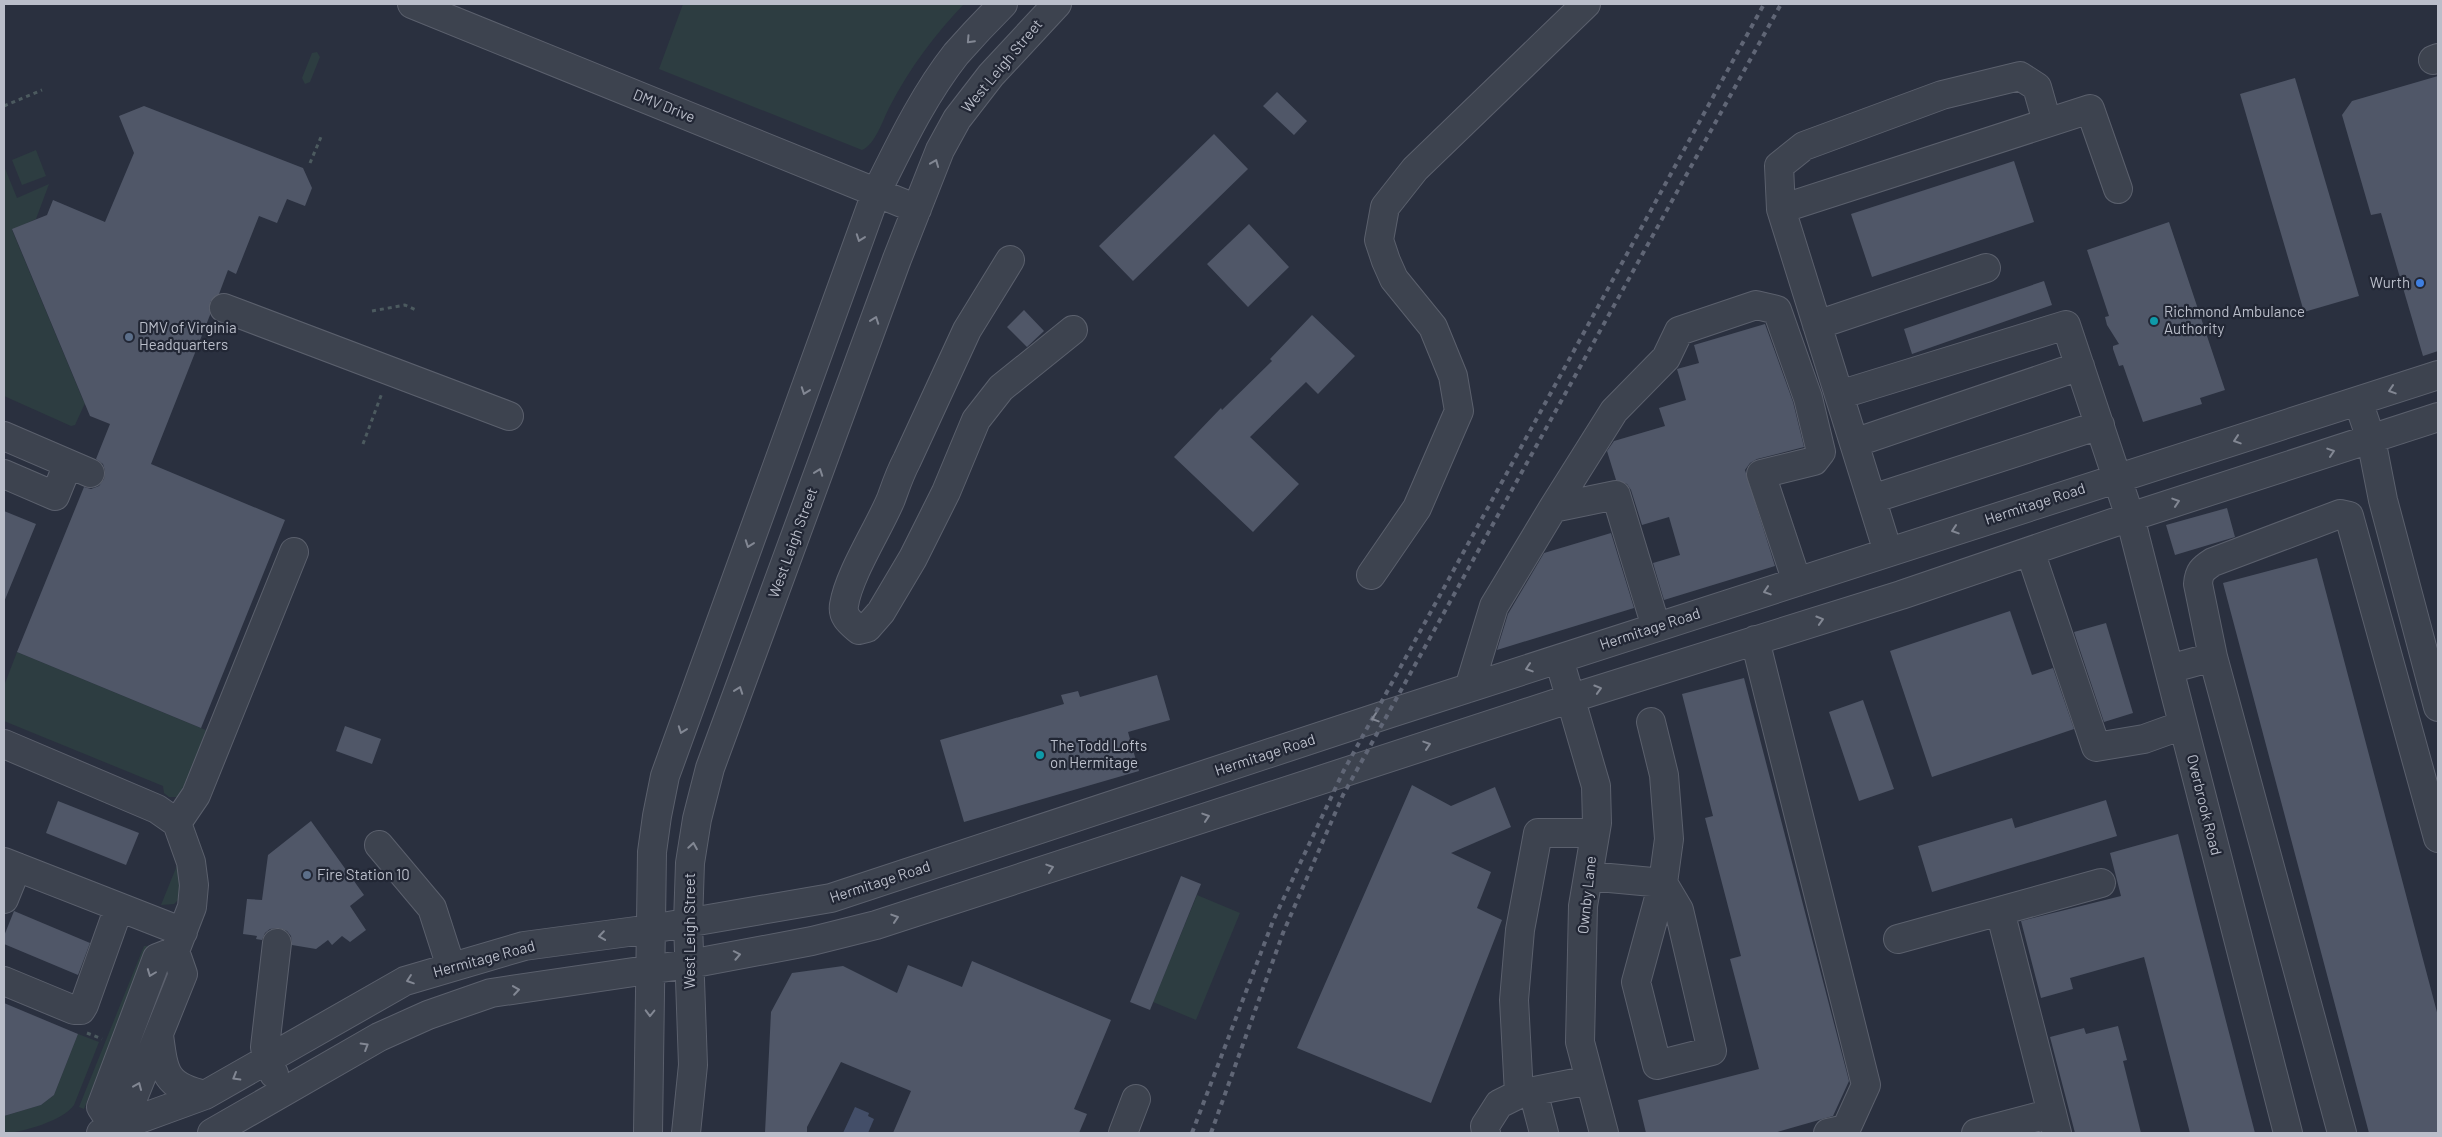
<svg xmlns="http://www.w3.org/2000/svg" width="2442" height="1137" font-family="Barlow,sans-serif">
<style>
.green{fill:#2d3d41}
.water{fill:#434e68}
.building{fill:#505768}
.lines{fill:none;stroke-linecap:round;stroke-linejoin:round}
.minor-casing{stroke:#5b606d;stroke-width:30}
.path{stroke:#4c5a5f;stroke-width:3;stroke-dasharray:4 4;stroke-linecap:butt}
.minor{stroke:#3d434f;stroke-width:28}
.rail{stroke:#606676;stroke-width:4;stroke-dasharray:5 5;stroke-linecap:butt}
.oneway{stroke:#828793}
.shop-dot{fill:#3f7fe0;stroke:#222735;stroke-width:2}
.culture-dot{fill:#0f9aa8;stroke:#222735;stroke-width:2}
.service-dot{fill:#5c6f8a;stroke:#222735;stroke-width:2}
.labels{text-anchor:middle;stroke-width:4.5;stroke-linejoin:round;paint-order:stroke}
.street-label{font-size:15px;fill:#babeca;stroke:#222735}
.poi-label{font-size:15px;fill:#babeca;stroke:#222735;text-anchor:start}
</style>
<rect width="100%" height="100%" fill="#2a303f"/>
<path class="green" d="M683,4h281c-28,29 -55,65 -74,102 -7,13 -14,38 -28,44l-203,-81z
M317,52l3,5 -10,25 -5,2 -3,-6 10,-25z
M36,150l10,26 -24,9 -10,-25z
M4,166l13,32 32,-14 -13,35 -24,11 71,170 3,1 -11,24 -4,1 -67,-30z
M17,652l191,79 -26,62 -3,4h-10l-5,-4 -1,-7 -159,-65v-35z
M184,855l-4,43 -6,6 -13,1 19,-47z
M1197,895l43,18 -44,107 -43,-18z
M144,946h5l-65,163 -5,-2z
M78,1034l21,8 -25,63c-10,15 -52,28 -70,28v-17l37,-11 13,-10z"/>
<path class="water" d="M855,1107l14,6 -1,3 6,3 -6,14h-25z"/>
<path class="building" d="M2438,76v275l-15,5 -42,-143 -10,2 -29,-100 10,-14z
M2295,78l64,218 -55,16 -64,-218z
M1277,92l30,29 -13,14 -31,-29z
M144,106l159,62 9,20 -7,18 -18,-7 -10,24 -18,-7 -23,58 -8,-4 -9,24 -9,8v13l-59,149 134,56 -84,208 -184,-76 67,-165 7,2 8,-3 5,-7 1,-8 -2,-7 -7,-5 14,-35 -20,-8 -78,-187 35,-14 6,-15 52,22 29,-69 -15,-37z
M1214,134l34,35 -115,112 -34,-35z
M2014,161l20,61 -162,55 -21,-63z
M2169,222l56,168 -25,8 2,6 -59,18 -20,-57 -4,1 -6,-17v-3l6,-2 -12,-19 -2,-8 4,-1 -22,-66z
M1249,224l40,43 -41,40 -41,-43z
M2044,281l8,24 -140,49 -8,-25z
M1024,310l20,21 -17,16 -20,-20z
M1312,315l43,41 -37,38 -12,-12 -56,55 49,47 -46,48 -79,-75 47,-49 1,2 50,-49 -2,-2z
M1765,324l28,78 11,45 -47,12 -7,4 -5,7 30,96 -111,34 -11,-37 27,-8 -11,-38 -27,8 -11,-35 -4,-6 -11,-4 -9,-29 7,-10 51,-15 -6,-18 27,-8 -9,-31 22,-6 -5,-18z
M2227,508l8,29 -60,18 -9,-30z
M4,511l32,13 -32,78z
M1611,533l23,75 -137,42 11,-36 36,-61z
M2317,558l121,458v117h-69l-146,-550z
M2010,611l22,64 21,-7 21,61 -142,48 -42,-126z
M2106,623l27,90 -29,9 -30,-90z
M1157,675l13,45 -42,12 11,39 -175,51 -24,-82 124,-36 -3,-9 17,-4 2,6z
M1744,678l105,403 -16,35 -59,17h-128l-8,-33 121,-31 -29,-110 11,-3 -36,-138 8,-2 -31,-122z
M1863,700l31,89 -35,12 -30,-89z
M345,726l36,13 -9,25 -36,-13z
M1412,785l39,21 44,-19 16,40 -60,26 40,19 -14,36 25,12 -71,183 -134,-55z
M2106,800l11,36 -185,56 -14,-46 94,-28 3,10z
M58,801l81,32 -13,32 -80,-32z
M311,821l53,74 -14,11 16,24 -16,12 -8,-6 -10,9 -4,-5 -12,9 -24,-4 -1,-9 -4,-5 -8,-3 -9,1 -5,4 -3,7 -6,-1 1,-3 -14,-2 4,-35 15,1 6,-45z
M2178,834l20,79 57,220h-65l-46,-176 -74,21 3,11 -32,9 -20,-77 100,-25 -11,-43z
M1181,876l20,8 -51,126 -20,-8z
M14,911l76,32 -12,32 -74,-31v-8z
M972,961l139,59 -37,89 13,5 -8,19h-186l18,-42 -70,-29 -34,65v6h-42l6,-121 21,-39 51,-7 54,27 11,-28 54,22z
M4,1003l74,31 -24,61 -13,10 -37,11z
M2118,1026l9,34 -4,1 18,72h-66l-25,-96 34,-9 2,6z"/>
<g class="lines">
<g class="minor-casing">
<path id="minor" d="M412,4l505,205
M2433,60l5,-2
M1781,209l-2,-43 25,-20 138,-51 78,-19 17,11 10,35
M1010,260l-43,70 -60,130c-7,13 -11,25 -16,39 -13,31 -42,75 -47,106 -2,12 7,18 15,25l8,-2 14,-16 32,-54 33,-66 30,-72 25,-32 72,-58
M224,308l285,108
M1817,325l169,-57
M1839,395l227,-70 64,192 158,616
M2358,401l13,38 12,61 55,207
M4,436l86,37
M1854,443l226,-77
M4,474l51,22 13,-32
M1872,499l228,-74
M1553,508l61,-97 52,-53 13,-27 77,-26 21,5 31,88 13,54 -7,9 -53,13 36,108
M2030,551l66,196 48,-8 39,-14
M1888,552l-107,-343 309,-100 28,80
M1371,575l46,-67 42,-97 -6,-35 -20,-49 -39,-48 -8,-18 -7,-21 6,-33 30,-38 171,-165
M1755,640l111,445 -20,44 -18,4
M2213,657l-15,-73c1,-12 4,-15 15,-22l127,-48 9,2 89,322
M1559,659l37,127 1,37 -14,83 -3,136 24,91
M2169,669l44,-12 129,476
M1469,688l25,-82 59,-98 63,-13 40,132
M4,744l153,65 20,14 14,39 3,23 -2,22 -17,44
M177,823l19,-28 98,-243
M379,845l53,63 19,59
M4,862l179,70
M1588,876l75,7 16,27 33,141 -55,14 -21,-83 27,-99 6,-44 -5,-64 -13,-53
M4,899l13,-32
M2000,911l101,-28
M1898,939l102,-28 57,222
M4,981l70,29h7l3,-5 35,-98
M159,1035c5,38 6,51 46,60
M274,1074l-7,-14 -2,-13 12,-104
M1590,1080l-71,14 -5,-94 6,-70 18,-97h56
M1533,1091l11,42
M101,1133l104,-38 200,-114 119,-35 127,-17 180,-31 557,-184 1050,-339
M114,1133l19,-35 50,-124 -8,-23 -18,7 -56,149 14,22
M212,1133l167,-96 49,-22 63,-22 204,-30 117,-22 64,-16 696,-227 329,-103 229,-78 308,-100
M648,1133l4,-281 5,-36 8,-40 211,-583c24,-48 47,-97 80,-139 15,-17 31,-34 47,-50
M686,1133l7,-68 -5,-142 2,-60 7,-44 13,-51 187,-509 43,-109 17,-31 34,-44 66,-71
M1123,1133l13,-34
M1486,1133l-1,-7 14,-22 20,-10
M1976,1133l76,-20"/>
</g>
<path class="path" d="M4,106l38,-16
M310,163l11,-26
M372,311l33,-6 11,5
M363,444l19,-51
M87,1033l15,6"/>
<use href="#minor" class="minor"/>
<path class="rail" d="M1192,1133l81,-212 70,-149 421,-768
M1211,1133l72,-200 60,-138 438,-791"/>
</g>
<defs><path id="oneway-chevron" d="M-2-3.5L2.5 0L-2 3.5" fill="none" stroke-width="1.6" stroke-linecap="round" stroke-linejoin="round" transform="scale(1.25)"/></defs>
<g class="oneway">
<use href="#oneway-chevron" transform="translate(970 40) rotate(133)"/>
<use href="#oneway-chevron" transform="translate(935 163) rotate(-68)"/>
<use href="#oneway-chevron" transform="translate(860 238) rotate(110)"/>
<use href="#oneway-chevron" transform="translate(875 320) rotate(-70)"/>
<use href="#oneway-chevron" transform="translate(2392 390) rotate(162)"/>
<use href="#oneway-chevron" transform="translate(805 391) rotate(110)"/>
<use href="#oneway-chevron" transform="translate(2237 440) rotate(162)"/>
<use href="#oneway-chevron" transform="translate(2331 452) rotate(-18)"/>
<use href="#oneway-chevron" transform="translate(819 472) rotate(-70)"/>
<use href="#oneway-chevron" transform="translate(2176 502) rotate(-18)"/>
<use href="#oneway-chevron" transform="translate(1955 530) rotate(162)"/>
<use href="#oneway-chevron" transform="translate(749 544) rotate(110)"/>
<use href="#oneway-chevron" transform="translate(1767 591) rotate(162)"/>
<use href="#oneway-chevron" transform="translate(1820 620) rotate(-17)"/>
<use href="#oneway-chevron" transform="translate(1529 668) rotate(162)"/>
<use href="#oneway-chevron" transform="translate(1598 689) rotate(-17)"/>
<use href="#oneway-chevron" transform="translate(739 690) rotate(-70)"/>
<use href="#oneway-chevron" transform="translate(1375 718) rotate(162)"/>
<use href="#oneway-chevron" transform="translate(682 730) rotate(110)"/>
<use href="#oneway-chevron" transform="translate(1427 745) rotate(-18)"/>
<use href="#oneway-chevron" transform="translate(1206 817) rotate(-18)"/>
<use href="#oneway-chevron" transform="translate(693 846) rotate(-81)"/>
<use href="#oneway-chevron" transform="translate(1050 868) rotate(-18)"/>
<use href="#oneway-chevron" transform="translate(895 918) rotate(-18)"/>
<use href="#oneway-chevron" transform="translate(602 936) rotate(172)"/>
<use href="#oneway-chevron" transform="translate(737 955) rotate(-11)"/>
<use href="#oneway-chevron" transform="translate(151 973) rotate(111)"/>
<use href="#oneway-chevron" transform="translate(410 980) rotate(161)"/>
<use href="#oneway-chevron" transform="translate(516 990) rotate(-8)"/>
<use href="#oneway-chevron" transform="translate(650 1013) rotate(91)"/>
<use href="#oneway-chevron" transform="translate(365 1046) rotate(-31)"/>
<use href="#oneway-chevron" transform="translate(236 1077) rotate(150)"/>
<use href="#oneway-chevron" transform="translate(138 1086) rotate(-67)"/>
</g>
<circle class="shop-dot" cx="2420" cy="283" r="5"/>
<g class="culture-dot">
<circle cx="2154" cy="321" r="5"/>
<circle cx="1040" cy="755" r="5"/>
</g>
<g class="service-dot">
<circle cx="129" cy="337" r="5"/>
<circle cx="307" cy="875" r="5"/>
</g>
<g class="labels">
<g class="street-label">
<text transform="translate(1002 66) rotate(-50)" y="5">West Leigh Street</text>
<text transform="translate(664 106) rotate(22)" y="5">DMV Drive</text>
<text transform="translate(2035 504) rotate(-18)" y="5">Hermitage Road</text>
<text transform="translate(793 543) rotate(-70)" y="5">West Leigh Street</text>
<text transform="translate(1650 629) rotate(-18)" y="5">Hermitage Road</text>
<text transform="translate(1265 755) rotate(-18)" y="5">Hermitage Road</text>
<text transform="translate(2204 805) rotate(76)" y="5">Overbrook Road</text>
<text transform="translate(880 882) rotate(-18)" y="5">Hermitage Road</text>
<text transform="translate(1587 895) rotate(-84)" y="5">Ownby Lane</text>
<text transform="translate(690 931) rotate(-90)" y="5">West Leigh Street</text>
<text transform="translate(484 959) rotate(-15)" y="5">Hermitage Road</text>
</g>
<g class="poi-label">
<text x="2410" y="288" text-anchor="end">Wurth</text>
<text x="2164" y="317">Richmond Ambulance<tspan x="2164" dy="17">Authority</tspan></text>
<text x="139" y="333">DMV of Virginia<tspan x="139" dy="17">Headquarters</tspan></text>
<text x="1050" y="751">The Todd Lofts<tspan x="1050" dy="17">on Hermitage</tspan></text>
<text x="317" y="880">Fire Station 10</text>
</g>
</g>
<rect width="2442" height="1137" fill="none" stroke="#babeca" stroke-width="10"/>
</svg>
